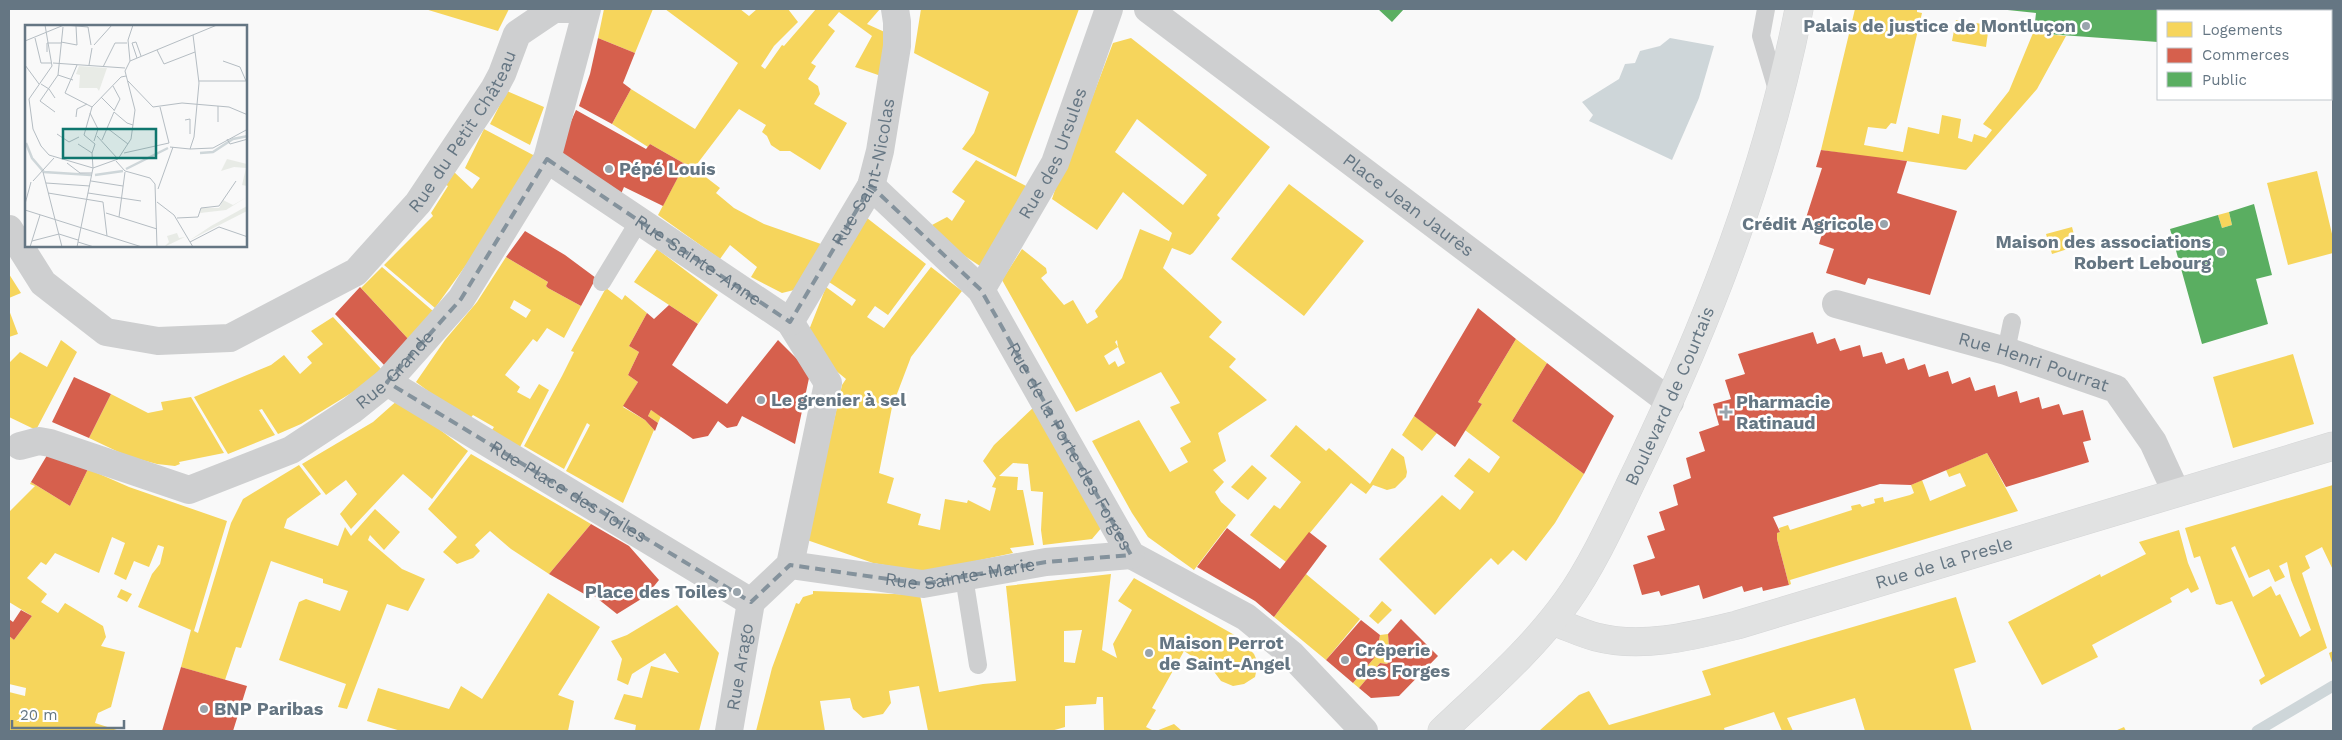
<svg xmlns="http://www.w3.org/2000/svg" width="2342" height="740" font-family="'Work Sans',sans-serif">
<style>
.water{fill:#ced6d9}
.homes{fill:#f6d55c;fill-rule:evenodd}
.shops{fill:#d6604d}
.public{fill:#5aae61}
.lines{fill:none;stroke-linecap:round;stroke-linejoin:round}
.stream{stroke:#ced6d9;stroke-width:11}
.secondary-casing{stroke:#d5d6d7;stroke-width:29}
.lane{stroke:#cecfd0;stroke-width:18}
.street{stroke:#cecfd0;stroke-width:28}
.secondary{stroke:#e1e2e2;stroke-width:28}
.marked{fill:none;stroke:#84929c;stroke-width:4;stroke-dasharray:10 6;stroke-linejoin:round}
.poi-dot{fill:#99a4ac;stroke:#fff;stroke-width:2}
.labels{text-anchor:middle;stroke-width:5;stroke-linejoin:round;paint-order:stroke}
.poi-label{font-size:18px;font-weight:bold;fill:#657683;stroke:#fff;text-anchor:start}
.street-label{font-size:18px;fill:#657683;stroke:#fff}
.inset-river{fill:none;stroke:#ced6d9;stroke-width:2.5}
.inset-road{fill:none;stroke:#b5bdc3;stroke-width:1}
.view{fill:#0f766e;fill-opacity:0.15;stroke:#0f766e;stroke-width:2.5}
.inset-edge{fill:none;stroke:#657683;stroke-width:2.5}
</style>
<rect width="100%" height="100%" fill="#f9f9f9"/>
<path class="water" d="M1670,38l44,8 -15,52 -27,62 -83,-39 4,-6 -11,-13 37,-23 6,-15 10,-1 5,-12 20,-5z"/>
<path class="homes" d="M425,9h84l-11,22z
M604,9h49l-18,44 -37,-15z
M665,9h75l9,7 8,-7h31l10,13 -24,24 -13,20 4,3 17,-24 2,1 32,-37h64l-13,15 22,10 -8,42 -26,-9 17,-31 -33,-24 -11,13 7,6 -24,32 5,3 -8,13 10,7 2,8 -6,10 33,19 -27,47 -30,-19h-10l-9,-6 -4,-9 -5,-4 4,-7 -27,-16 -45,59 26,20 -4,5 18,15 30,16 57,20 -27,46 -12,3 -31,-16 6,-10 -27,-22 -10,14 -62,-44 27,-51 -35,-20 -2,3 -36,-23 19,-35 64,40 43,-66z
M921,9h158l-63,168 -54,-28 12,-16 15,-41 -75,-39z
M1855,9h62v3l5,1 -26,111 -5,-1 -5,6 -18,-2 -4,18 39,7 5,-25 31,7 3,-19 19,4 -3,19 14,4 2,-8 12,4 6,-8 -9,-6 26,-33 24,-58 33,3 -29,53 -71,81 -66,-10v2l-79,-12z
M1956,20l33,5 -3,22 -34,-6z
M1131,38l139,109 -53,68 3,3 -27,35 -3,2 -18,-7 -9,20 59,54 -13,15 27,22 -7,8 38,33 -49,33 8,28 -13,9 11,12 -9,10 6,10 15,13 -42,55 -46,-33 -16,-24 -40,-72 47,-21 31,52 18,-10 -8,-14 11,-6 -21,-35 10,-4 -19,-31 -85,40 -74,-132 20,-31 24,19 1,5 -6,5 23,27 9,-5 14,24 11,-7 -3,-6 27,-33 18,-49 29,12 3,-8 -49,-41 -26,38 -45,-31 15,-45 3,2 43,-113zM1137,119l70,56 -24,30 -68,-53zM1117,340l1,7 7,16 -7,4 -3,-6 -6,4 -5,-9 14,-9 -3,-5z
M507,91l37,16 -14,38 -40,-21z
M484,129l51,27 -61,98 -39,54 -51,-43 49,-49 -2,-3 17,-27 -2,-1 7,-14 19,18 8,-11 -15,-10z
M976,160l52,27 -48,79 -41,-27 -7,-14 15,-8 5,4 13,-20 -13,-9z
M2317,171l16,67v15l-45,12 -21,-82z
M1289,184l75,57 -60,75 -73,-57z
M2229,212l3,13 -10,3 -4,-13z
M867,218l59,46 -38,51 -13,-9 -8,11 17,11 47,-61 31,24 -51,66 -19,50 -13,66 15,5 -7,25 34,11 -3,11 22,5 5,-31 22,4 1,-3 22,11 6,-23 -4,-1 4,-9 -13,-17 11,-16 42,-40 67,121 -11,13 -49,6 -2,-15 2,-38 -12,-1 -3,-27 -15,-1 -14,13 19,1 -1,13h6l11,55 -24,3 3,5 -56,12 -26,8 -58,-10 -66,-23 35,-155 4,-6 -17,-14 -20,-35 17,-43 26,19 4,-6 -27,-18z
M2072,227l5,19 -25,8 -6,-20z
M657,249l61,46 -20,29 -64,-42z
M506,257l42,25 -2,4 2,2 33,18 -17,32 -17,-10 -10,14 -4,-3 -28,36 15,12 -3,5 13,7 9,-15 10,6 -29,57 -30,-14 4,-6 -21,-12 -5,6 -52,-39 29,-42 32,-38zM514,300l17,10 -5,8 -16,-10z
M382,267l51,44 -22,31 -50,-54z
M9,274l12,19 -12,5z
M606,288l16,12 3,-5 22,18 -18,33 10,6 -11,23 10,7 -15,25 22,13 9,10 -31,73 -57,-32 24,-46 -3,-2 -23,46 -40,-23 38,-70 12,-24 -3,-1z
M9,310l9,24 -9,3z
M333,317l49,53 -21,17 -60,37 -23,10 -16,-25 -3,1 16,25 -47,19 -34,-57 77,-32 13,-10 16,19 12,-11 -5,-6 16,-13 -12,-13z
M1516,339l31,24 -35,58 72,53 -29,49 -29,38 -13,-11 -15,15 -7,-7 -56,57 -56,-56 63,-64 18,15 14,-18 -20,-16 15,-18 20,15 11,-16 -35,-27 17,-26 -4,-2z
M61,340l16,12 -41,78 -27,-13v-54l11,-11 27,15z
M2293,354l21,70 -81,24 -20,-71z
M111,394l37,19 15,-3 -2,-8 30,-5 33,56 -45,9 1,2 -5,2 -18,-2 -30,-8 -38,-18z
M399,399l69,52 -36,48 -29,-25 -52,55 -11,-15 17,-20 -11,-14 -20,15 -24,-31 71,-42z
M651,410l10,6 -3,7 -10,-7z
M1414,416l23,17 -15,18 -20,-16z
M1296,425l30,26 3,-3 41,36 22,-36 12,9 3,15 -1,5 -11,11 -8,2 -14,-5 -7,9 -15,-11 -65,79 -36,-27 24,-30 6,4 21,-27 -31,-26z
M1987,453l31,58 -228,69 1,4 -2,1 -12,-46v-6l3,-1 -1,-4 9,-3 2,5 62,-20 -1,-4 9,-2 2,3 13,-4 -1,-4 9,-2 1,5 26,-7 4,-2 -3,-8 11,-5 8,21 36,-15 -6,-13 -11,4 -3,-7z
M471,454l120,70 -42,50 -38,-25 -21,-18 -15,14 5,6 -7,7 -16,6 -14,-12 14,-15 -29,-28z
M299,465l22,29 -34,25 -3,9 54,18 7,-19 6,9 24,-27 25,23 -16,18 -14,-15 -2,5 34,29 23,10 -17,32 -21,-7 -40,105 -9,-2 8,-23 -67,-24 20,-58 7,-3 34,12 8,-20 -25,-8v-4l-52,-18 -30,87 -5,-1 -11,33 -44,-13 10,-37 -53,-23 14,-33 8,-10 4,-17 -6,-2 -9,22 -15,-6 -8,19 -12,-6 11,-31 -13,-6 -13,36 -44,-20 -9,12 -5,-3 -14,16 20,16 -6,8 17,11 7,-10 38,23 3,11 -5,9 24,6 -14,55 -13,6 -3,10 25,8h-111v-39l16,4 1,-8 -17,-4v-48l5,4 18,-24 -23,-14v-90l26,-26 -5,-2 1,-2 39,24 18,-37 41,18 98,34 -33,110 4,2 33,-110 12,-24z
M1252,465l15,13 -19,22 -17,-13z
M2333,485v85l-11,-23 -17,9 5,12 -8,5 25,75 -66,37 -2,-5 6,-4 -33,-75 -12,4 -4,-1 -16,-48 -6,2 -9,-30zM2235,546l14,32 20,-9 6,13 10,-5 -6,-11 8,-4 4,18 20,50 -11,7 -20,-43 -4,2 -5,-10 -18,11 -22,-49z
M2179,530l9,33 11,26 -8,4 -3,-5 -18,10 2,4 -80,43 6,12 -56,28 -34,-63 92,-48 1,3 45,-23 -7,-12z
M1111,574l-9,76 15,8 -4,-14 19,-34 -14,-9 16,-23 104,59 16,17 4,9 -3,14 -11,7 -11,2 -12,-5 -9,-12 -28,-18 -32,57 4,2 -10,17 8,4h-50l-1,-34h-6l-1,7 -31,2v21l-14,4h-123l-9,-45 -30,5 2,12 -8,11 -20,4 -10,-9 -3,-11 -30,3 5,30h-69l16,-63 24,-65 3,1 4,-7 10,-3v-3l107,4 19,97 44,-8 33,-3 -10,-95zM1082,630l-7,33 -11,-1v-31z
M1306,574l54,45 -34,41 -52,-43z
M121,589l11,5 -5,8 -10,-5z
M548,593l52,34 -42,68 16,6 -6,30h-167l-34,-10 11,-33 71,21 12,-23 21,13z
M1956,597l20,65 -22,7 18,62h-107l-10,-33 -68,20 6,13h-11l-8,-19 -50,16 1,3h-186l40,-36 10,-4 20,34 102,-30 -9,-24z
M1382,601l10,9 -14,14 -9,-8z
M677,605l42,48 -20,78h-64l1,-6 -22,-6 10,-25 18,4 9,-32 28,7 -14,-20 -33,21 -4,11 -11,-5 5,-21 -11,-18 16,-6z
M1388,634l1,14 6,6 -8,10 -7,-1 -21,25 -6,-5 22,-26 -2,-1 4,-5 3,-16z
M2333,651v15l-4,-13z
M1174,724l8,7h-26z
M2124,727l2,4h-11z"/>
<path class="shops" d="M598,38l37,15 -12,30 8,6 -19,35 -33,-18 11,-32z
M576,110l70,39 4,-5 35,20 -22,42 -39,-19 -3,7 -63,-43z
M1821,150l86,11 -10,32 60,18 -27,84 -62,-17 -3,7 -39,-12 8,-24 -15,-5 5,-17 -19,-6 17,-53 -6,-1z
M525,231l40,24 31,23 -15,28 -33,-18 -2,-2 2,-4 -42,-25z
M360,287l51,55 -25,25 -51,-53z
M669,305l29,19 -26,41 55,39 51,-64 24,24 7,14 -14,66 -53,-28 -5,10 -10,2 -9,-7 -10,15 -15,3 -42,-29 -3,6 10,7 -3,8 -10,-11 -22,-14 15,-24 -10,-7 11,-23 -10,-6 18,-33 7,6z
M1478,308l38,31 -38,63 4,2 -27,43 -41,-31z
M1813,332l4,12 18,-6 5,13 20,-6 3,12 19,-5 4,12 18,-6 4,12 17,-6 4,13 19,-6 4,13 18,-7 5,14 20,-6 3,12 19,-6 3,12 19,-6 3,12 17,-5 4,11 20,-5 8,30 -8,2 6,20 -83,25 -19,-34 -76,32 -31,-1 -107,33 7,15 -3,1v6l12,46 -26,6 -1,-4 -18,5 -2,-6 -39,13 -4,-14 -38,11 -2,-5 -17,4 -9,-30 22,-7 -8,-22 18,-6 -6,-18 19,-7 -5,-20 18,-7 -5,-20 19,-7 -6,-19 20,-7 -6,-21 18,-5 -6,-19 20,-6 -7,-20z
M1547,363l67,53 -30,58 -72,-53z
M74,377l37,17 -22,44 -37,-16z
M49,452l39,17 -18,37 -39,-24z
M591,524l38,22 30,34 -13,16 -29,18 -29,-23 -2,4 -37,-21z
M1227,528l53,41 29,-37 18,14 -53,71 -19,-16 -58,-34z
M21,610l11,6 -18,24 -5,-4v-17l4,3z
M1401,619l37,37 -39,40 -28,2 -12,-10 21,-25 7,1 8,-10 -6,-6 -1,-14z
M1361,620l19,15 -3,16 -4,5 2,1 -22,26 -27,-23z
M181,667l66,19 -14,45h-71z"/>
<path class="public" d="M1378,9h26l-12,13z
M1998,9h201v2h-41v31l-125,-9 -20,-3 1,-9 21,1 1,-9z
M2254,204l18,71 -16,4 12,45 -66,20 -32,-115 48,-14 4,13 10,-3 -3,-13z"/>
<g class="lines">
<path class="stream" d="M2257,731l76,-45"/>
<g class="secondary-casing">
<g id="secondary">
<path id="s12" d="M1552,621c15,5 29,12 44,16 46,12 96,-1 141,-12l596,-179"/>
<path id="s13" d="M1442,731c43,-41 90,-81 125,-130 28,-39 51,-92 72,-135 70,-146 129,-298 160,-457"/>
</g>
</g>
<path class="lane" d="M1766,9l-5,27 17,57
M602,282l37,-61
M2006,351l6,-29
M964,577l14,88"/>
<g class="street">
<path id="s1" d="M1148,9l522,393"/>
<path id="s2" d="M547,159l243,163 38,61 -38,182 -39,37"/>
<path id="s3" d="M871,186l110,104 150,265 115,62 45,37 73,77"/>
<path id="s4" d="M9,229l34,54 63,49 52,9 72,-3 126,-66 62,-69 76,-114 8,-15 15,-40 37,-25h19"/>
<path id="s5" d="M981,290l74,-127 54,-154"/>
<path id="s6" d="M1836,304l170,47 110,38 37,53 23,50"/>
<path id="s7" d="M790,322l81,-136 9,-35 17,-105v-24l-2,-13"/>
<path id="s8" d="M387,382l364,220"/>
<path id="s9" d="M20,446l19,-5 11,2 139,47 102,-40 61,-40 35,-28 74,-83 86,-140 40,-150"/>
<path id="s10" d="M790,565l133,19 123,-22 85,-7"/>
<path id="s11" d="M729,731l22,-129"/>
</g>
<use href="#secondary" class="secondary"/>
</g>
<path class="marked" d="M547,159l243,163 81,-136 110,104 150,265 -85,7 -123,22 -133,-19 -39,37 -364,-220 74,-83z"/>
<g class="poi-dot">
<circle cx="2086" cy="26" r="5"/>
<circle cx="609" cy="169" r="5"/>
<circle cx="1884" cy="224" r="5"/>
<circle cx="2221" cy="252" r="5"/>
<circle cx="761" cy="400" r="5"/>
<path d="M1723.5 404.5h5v5h5v5h-5v5h-5v-5h-5v-5h5z"/>
<circle cx="737" cy="592" r="5"/>
<circle cx="1149" cy="653" r="5"/>
<circle cx="1345" cy="660" r="5"/>
<circle cx="204" cy="709" r="5"/>
</g>
<g class="labels">
<g class="poi-label">
<text x="2076" y="32" text-anchor="end">Palais de justice de Montluçon</text>
<text x="619" y="175">Pépé Louis</text>
<text x="1874" y="230" text-anchor="end">Crédit Agricole</text>
<text x="2211" y="248" text-anchor="end">Maison des associations<tspan x="2211" dy="21">Robert Lebourg</tspan></text>
<text x="771" y="406">Le grenier à sel</text>
<text x="1736" y="408">Pharmacie<tspan x="1736" dy="21">Ratinaud</tspan></text>
<text x="727" y="598" text-anchor="end">Place des Toiles</text>
<text x="1159" y="649">Maison Perrot<tspan x="1159" dy="21">de Saint-Angel</tspan></text>
<text x="1355" y="656">Crêperie<tspan x="1355" dy="21">des Forges</tspan></text>
<text x="214" y="715">BNP Paribas</text>
</g>
<g class="street-label">
<text dy="6" stroke="none"><textPath href="#s4" startOffset="588">Rue du Petit Château</textPath></text>
<text dy="6" stroke="none"><textPath href="#s5" startOffset="155">Rue des Ursules</textPath></text>
<text dy="6" stroke="none"><textPath href="#s7" startOffset="169">Rue Saint-Nicolas</textPath></text>
<text dy="6" stroke="none"><textPath href="#s1" startOffset="326">Place Jean Jaurès</textPath></text>
<text dy="6" stroke="none"><textPath href="#s2" startOffset="182">Rue Sainte-Anne</textPath></text>
<text dy="6" stroke="none"><textPath href="#s6" startOffset="206">Rue Henri Pourrat</textPath></text>
<text dy="6" stroke="none"><textPath href="#s9" startOffset="419">Rue Grande</textPath></text>
<text dy="6" stroke="none"><textPath href="#s13" startOffset="410">Boulevard de Courtais</textPath></text>
<text dy="6" stroke="none"><textPath href="#s3" startOffset="331">Rue de la Porte des Forges</textPath></text>
<text dy="6" stroke="none"><textPath href="#s8" startOffset="212">Rue Place des Toiles</textPath></text>
<text dy="6" stroke="none"><textPath href="#s12" startOffset="406">Rue de la Presle</textPath></text>
<text dy="6" stroke="none"><textPath href="#s10" startOffset="172">Rue Sainte-Marie</textPath></text>
<text dy="6" stroke="none"><textPath href="#s11" startOffset="65">Rue Arago</textPath></text>
</g>
</g>
<g transform="translate(25 25)">
<rect width="222" height="222" fill="#f9f9f9"/>
<path d="M54,41l28,2 -8,23 -2,-3h-18l1,-13 -4,-1zM202,134l20,5v22l-5,-1 4,-17 -12,-1 -13,4zM222,172l-21,13 -26,3 1,-5h18l4,-8 10,5zM222,181v5l-57,29 21,-14zM152,208l2,5 6,-1 -21,10 5,-5 -2,-6z" fill="#e8ebe6"/>
<path class="inset-river" d="M1,118l6,15 12,14 47,3M175,128l13,-1 20,-13 15,-3M101,144l42,-21M70,150l28,-4"/>
<path class="inset-road" d="M20,0l7,41 -23,33 4,30 8,17 8,9 44,13 25,-9 13,-20 4,-29 -10,-39 5,-10 87,-36M40,0l23,2 3,18M10,13l6,25h10M0,16l39,-16M36,17l16,3 -1,-19M69,20l18,-20M132,25l7,14 31,-12M22,27v-9h14M112,33l-5,-15 4,-1 5,14M105,36l-2,-21 5,-15M28,38l72,5M0,40l14,19M52,40l-12,28 27,14M64,40l3,-17M78,42l12,-24h12M33,50l15,5M103,56l25,26 29,-4 47,4 19,8M174,56h47l-6,-14 -17,-6M16,59l8,5 6,9M88,61l7,13 -6,12M76,72l13,13M67,82l-8,28 11,9 -3,9M67,82l29,-30 5,-1M135,82l9,36M30,87l-15,-11 18,-26 5,-48M65,88l8,16 -4,12M51,92l1,-8 10,-5M160,95l5,-1v15M193,97v-16M82,103l21,16M32,109l12,8 10,-5M72,111l20,22M202,114l3,5 18,-5M77,115l12,-28 13,11 6,2M53,119l14,9M145,122l20,2 4,-12 5,-54 -6,-48M165,124l23,-1 35,-19M67,128l1,15M99,128l45,-10M91,136l9,10 25,7 5,6 2,63M42,138l13,10h12M18,147l19,75M8,156l21,-23M66,156l32,5M21,158l44,3M133,164l15,-42M23,168l55,9 4,34M63,168l53,8M132,177l17,13 19,32M0,179l6,-22M0,185l117,37M81,188l51,16M94,192l6,-45M152,193l21,-1 3,-9 18,-2 17,-25M7,216l27,-7 19,6M53,217l16,5M165,217l29,-15 29,10M5,222l10,-32M52,222l16,-79"/>
<path class="view" d="M38,104h93v29h-93z"/>
<rect width="222" height="222" class="inset-edge"/>
</g>
<rect width="2342" height="740" fill="none" stroke="#657683" stroke-width="20"/>
<rect x="2157" y="10" width="175" height="90" fill="#ffffff" stroke="#c1c8cd"/>
<rect x="2167" y="22" width="25" height="15" fill="#f6d55c" stroke="#c1c8cd"/>
<text x="2202" y="35" font-size="15" fill="#657683">Logements</text>
<rect x="2167" y="48" width="25" height="15" fill="#d6604d" stroke="#c1c8cd"/>
<text x="2202" y="60" font-size="15" fill="#657683">Commerces</text>
<rect x="2167" y="72" width="25" height="15" fill="#5aae61" stroke="#c1c8cd"/>
<text x="2202" y="85" font-size="15" fill="#657683">Public</text>
<path d="M12 720v8h112v-8" fill="none" stroke="#657683" stroke-width="2.5"/>
<text x="20" y="720" font-size="15" fill="#657683" stroke="#ffffff" stroke-width="4" paint-order="stroke">20 m</text>
</svg>
